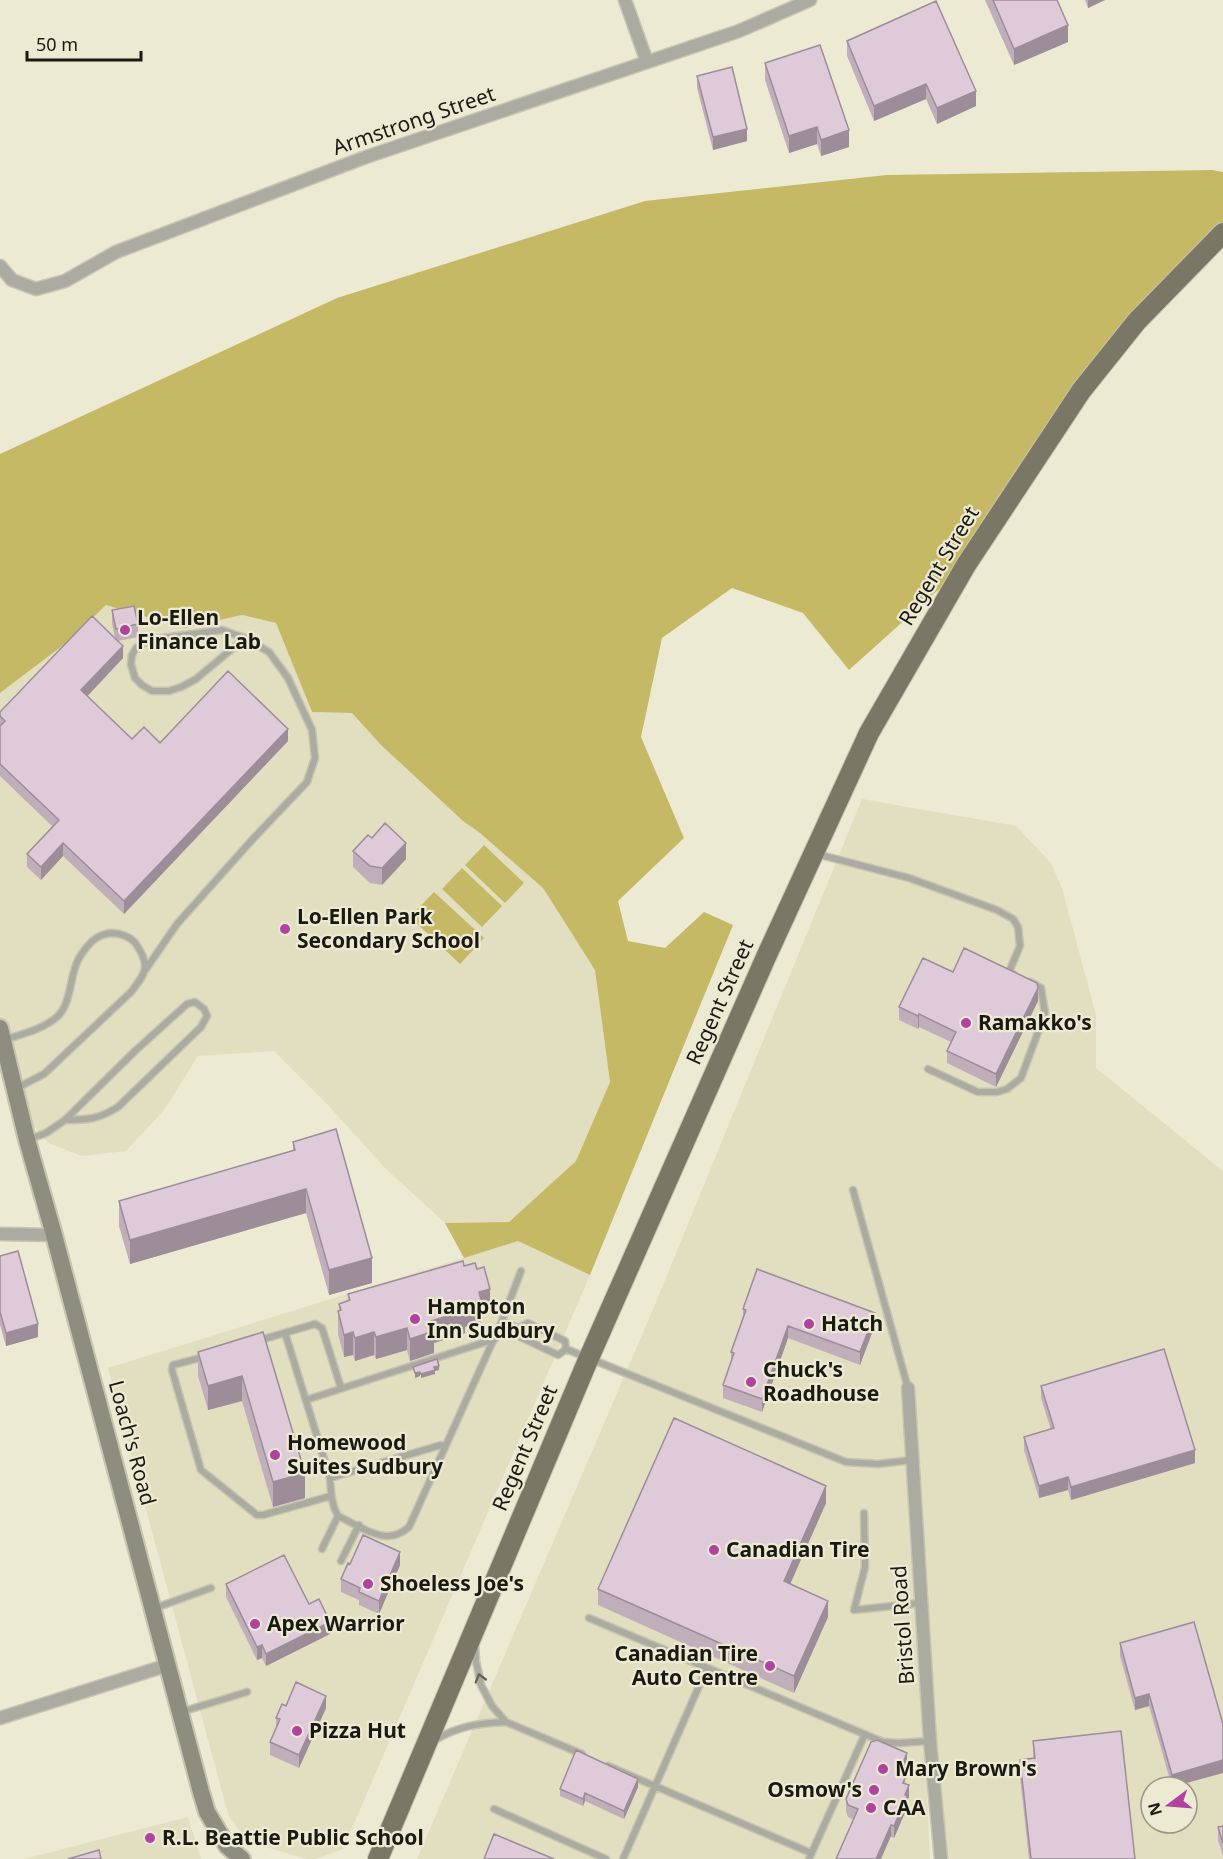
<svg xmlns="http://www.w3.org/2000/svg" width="1223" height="1859" font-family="'Noto Sans',sans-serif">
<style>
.built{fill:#e2dec0;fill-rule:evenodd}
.green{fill:#c5b966}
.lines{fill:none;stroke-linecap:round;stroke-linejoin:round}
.lane-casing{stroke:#c7c5b0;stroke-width:9}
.street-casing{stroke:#c7c5b0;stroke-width:15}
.secondary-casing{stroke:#c7c5b0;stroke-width:20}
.primary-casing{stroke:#c7c5b0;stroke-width:22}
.lane{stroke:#acaba2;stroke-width:6}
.street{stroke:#acaba2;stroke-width:12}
.secondary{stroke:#8f8d7f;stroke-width:16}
.primary{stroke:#7a7766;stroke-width:20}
.wall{fill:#c0aebb}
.shaded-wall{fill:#9c8d99}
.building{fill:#dfcada;stroke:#9c8d99;stroke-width:1.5}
.oneway{stroke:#64625a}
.poi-dot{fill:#b1429f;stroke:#edead3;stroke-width:2}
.labels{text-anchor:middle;stroke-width:4.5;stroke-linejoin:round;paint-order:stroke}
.street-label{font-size:21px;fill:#1b1a12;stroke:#edead3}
.poi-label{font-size:21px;font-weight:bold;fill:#1b1a12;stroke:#edead3;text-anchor:start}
</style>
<rect width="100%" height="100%" fill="#edead3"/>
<path class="built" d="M106,605l78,23 58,-13 34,8 36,89 40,1 29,32 82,76 17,12 63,55 52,82 15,112 -34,79 -67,61 -64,1 -60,-55 -58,-64 -53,-53 -76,5 -34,54 -38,41 -44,5 -34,-13 -30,-36 -18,-79v-335l70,-53z
M862,799l154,27 35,37 11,25 34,127v53l127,103v688h-282l-30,-413 19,413h-513l237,-552zM1151,1787h36v36h-36z
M518,1241l72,34 -247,574 -27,10h-10l-43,-13 -22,-13 -13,-19 -120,-446z
M188,1817l13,42h-177z"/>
<path class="green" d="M1212,170l11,2v61l-86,88 -171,244 -117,105 -46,-57 -71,-25 -70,50 -21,99 43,101 -66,63 10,40 37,7 39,-36 29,13 -143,350 -72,-34 -54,17 -19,-35 64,-1 67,-61 34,-79 -15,-112 -52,-82 -63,-55 -17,-12 -82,-76 -29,-32 -40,-1 -36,-89 -34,-8 -58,13 -78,-23 -36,35 -70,53v-239l337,-156 308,-97 242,-26z
M484,845l40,38 -19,20 -40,-38z
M462,868l40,38 -20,21 -40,-38z
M434,892l50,46 -24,26 -50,-47z"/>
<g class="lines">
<g class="lane-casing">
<path id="lane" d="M817,854l92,24 88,32 16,9 5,8 2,19 -11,26 4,2
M146,969l31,-45 74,-83 56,-59 8,-24 -3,-28 -24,-52 -19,-26 -24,-14 -23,-8 -66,9 -12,4 -8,5 -4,7 -1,9 4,14 7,7 10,6h17l12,-4 15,-8 49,-41
M4,1040c18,-6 40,-11 54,-24 13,-12 12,-41 20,-56 2,-4 5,-8 8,-12 7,-9 14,-14 26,-15 8,0 19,4 24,11 15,22 10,29 -5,48l-87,82 -29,15
M928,1069l50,23h19l10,-3 14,-11 24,-65 -4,-25 -11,-6
M27,1140l19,-7 19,-13 70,-69 52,-47 8,-2 9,7 3,7 -6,11 -83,80c-19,12 -30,13 -53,13
M853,1190l55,198
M518,1328l-16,-7 19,-50
M518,1328l2,9 38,18 8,-6
M518,1328l10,-5 37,18 1,8
M285,1333l45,145c1,13 1,26 8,38 24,11 48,32 71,11l93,-206
M257,1341l58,-17 7,4 19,60
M566,1349l280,113 32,2 34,-4
M204,1357l-31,8 -1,5 29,100 56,45h6l68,-19
M306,1400l189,-61
M330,1478l111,-33 4,3
M864,1513l1,54 -11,43 67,-7
M322,1549l16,-33
M341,1561l18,-36
M155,1608l56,-20
M589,1618l294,124 16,1 31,-2
M475,1646l1,15 5,24 11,21 14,16 76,32
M181,1712l66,-20
M435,1740c23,-14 45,-17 71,-18
M608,1766l203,87
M494,1809l112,50
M623,1859l84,-191
M809,1859l56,-125"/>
</g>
<g class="street-casing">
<path id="street" d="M625,0l22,62
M0,266l12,14 24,9 29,-8 51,-29 250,-95 373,-126 71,-31
M0,1234l54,1
M908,1388l22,353 11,118
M0,1718l168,-53"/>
</g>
<g class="secondary-casing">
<path id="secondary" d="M0,1028l27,112 27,95 147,557 6,20 20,34 15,13"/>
</g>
<g class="primary-casing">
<path id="primary" d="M378,1859l210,-499 178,-403 103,-224 97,-168 115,-174 56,-70 86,-88"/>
</g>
<use href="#lane" class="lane"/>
<use href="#street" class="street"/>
<use href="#secondary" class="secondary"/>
<use href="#primary" class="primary"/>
</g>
<path class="wall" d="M985,0h72l11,42 -54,23z
M1085,0h20l-17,8z
M847,41l129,65 -39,18 -11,-25 -52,22 -27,-65z
M765,63l84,84 -28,9 -4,-12 -28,9 -24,-73z
M697,76l50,65 -34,9 -16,-62z
M112,610l26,14v13l-20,4 5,17 -36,38 45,43 28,4 128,-2 -164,173 -61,-58 -22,24 -14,-13v-13l26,-27 -53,-51v-64l115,-74 -3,-15z
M372,838l34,21 -24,26 -12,-2 -17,-16v-16z
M953,972l85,29 -42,86 -49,-24v-12l4,-9 -32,-15 -1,2 -19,-9v-13z
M293,1142l79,141 -43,12 -23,-82 -176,51 -11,-38v-25l174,-50z
M0,1256l38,81 -32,9 -6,-21z
M464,1266l26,46 -9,2v8l-16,5v6l-31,10v10l-24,8 -3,-11 -31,9 -2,-4 -19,6 -2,-6 -9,2 -6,-23v-23h1v-7l9,-3v-7z
M743,1309l132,16 -15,40 -72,-27 -26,74 -39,-14v-13l8,-23v-10l12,-36z
M263,1332l42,166 -32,9 -31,-106 -34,9 -10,-34v-24z
M1041,1386l154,77 -124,37 -3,-10 -29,8 -15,-48v-13l27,-7 -10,-32z
M826,1503l-36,81 38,33 -34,76 -196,-88v-16z
M350,1564l50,1 -21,49 -20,-9v-5l-18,-8v-13z
M226,1584l104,50 -64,32 -4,-8 -5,2 -31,-63z
M1120,1643l103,81 -50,63h-1l-23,-81 -14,4 -15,-54z
M286,1706l40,2 -27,60 -29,-13v-13l6,-14v-10z
M1033,1741l102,118h-106l-9,-82v-17l13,-2z
M907,1765l-4,9 3,10 3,13 -2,4v7l-13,30 -46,-21 -2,-6v-12z
M638,1787l-14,32 -39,-18 -2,5 -23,-10v-7z
M1223,1826v30l-5,-16v-13z"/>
<path class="shaded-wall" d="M1088,0h17l-17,8z
M1068,25v17l-54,23v-16z
M926,84v15l-52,22v-15z
M976,91v15l-39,18v-16z
M817,127v17l-28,9v-17z
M747,129v12l-34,9v-13z
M849,130v17l-28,9v-16z
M123,646v12l-42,45v-13z
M288,729v12l-164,173v-13z
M63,843v13l-22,24v-13z
M406,843v16l-24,26v-17z
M1038,988v13l-42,86v-13z
M919,1014v13l-1,2v-13z
M306,1189v24l-176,51v-24z
M372,1258v25l-43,12v-25z
M490,1289v23l-9,2v8l-16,5v6l-31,10v10l-24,8v-22l21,-18 32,-16 16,-13z
M875,1313v12l-15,40v-13z
M38,1324v13l-32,9v-13z
M788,1326v12l-26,74v-13z
M407,1328v22l-31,9v-22z
M353,1332v23l-9,2v-22z
M374,1332v23l-19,6v-23z
M439,1366v4l-4,1v3l-14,4v-4l13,-7z
M420,1372v4l-5,2v-5z
M242,1376v25l-34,9v-24z
M1195,1450v13l-124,37v-13z
M305,1473v25l-32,9v-25z
M1068,1477v13l-29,8v-12z
M826,1486v17l-42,95v-17z
M400,1552v13l-21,49v-13z
M828,1601v16l-34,76v-17z
M330,1622v12l-64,32v-12z
M262,1645v13l-5,2v-13z
M1149,1694v12l-14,4v-12z
M326,1696v12l-27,60v-13z
M907,1753v12l-8,19v-12z
M1223,1760v13l-51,14v-12z
M638,1779v8l-14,32v-8z
M909,1785v12l-2,4v7l-13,30v-12z
M585,1793v8l-2,5v-7z
M891,1825v11l-10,23h-5z"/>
<path class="building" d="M993,0h64l11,25 -54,24z
M936,1l40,90 -39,17 -11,-24 -52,22 -27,-65z
M820,45l29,85 -28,10 -4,-13 -28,9 -24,-73z
M732,67l15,62 -34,8 -16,-61z
M134,606l4,18 -22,5 -4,-19z
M92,616l31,30 -42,44 51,49 12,-12 16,16 68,-72 60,58 -164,172 -61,-58 -22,24 -14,-13 32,-34 -59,-56v-38l5,-5 -5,-5v-4z
M385,823l21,20 -24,25 -12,-2 -17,-15 15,-16 4,3z
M964,948l73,35 1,5 -42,86 -49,-23 9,-19 -37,-18 -1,2 -19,-9 24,-49 30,14z
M336,1129l36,129 -43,12 -23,-81 -176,51 -11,-39 176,-51 -2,-8z
M18,1251l20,73 -32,9 -6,-21v-56z
M463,1261l1,5 11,-3 2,6 7,-2 6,22 -11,3 2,8 -18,5 2,6 -34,10 3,10 -24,8 -3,-11 -31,9 -2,-5 -19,6 -2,-6 -9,3 -6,-24 3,-1 -2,-6 11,-4 -2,-6z
M757,1269l118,44 -15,39 -72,-26 -26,73 -39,-14 11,-32 -3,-1 15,-42 -3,-1z
M263,1332l42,141 -32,9 -31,-106 -34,10 -10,-34z
M1164,1349l31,101 -124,37 -3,-10 -29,9 -15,-49 30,-9 -13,-42z
M437,1359l2,7 -5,1 1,3 -14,4 -1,-2 -5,1 -2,-6z
M674,1418l152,68 -42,95 44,20 -34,75 -196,-87z
M363,1535l37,17 -21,49 -20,-9 1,-4 -19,-9 7,-16 2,1z
M284,1555l25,49 10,-5 11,23 -64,32 -4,-9 -5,2 -31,-63z
M1194,1622l29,102v36l-51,15 -23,-81 -14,4 -15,-55z
M296,1682l30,14 -27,59 -29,-13 10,-23 -4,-1 6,-14 4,2z
M1121,1731l14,128h-104l-11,-99 15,-2 -2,-17z
M877,1740l30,13 -8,19 7,4 -3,7 6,2 -4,10 2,1 -13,30 -3,-1 -15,34h-40l22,-50 -10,-4 -2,-6 25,-57z
M576,1750l62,29 -14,32 -39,-18 -2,6 -23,-10z
M1223,1826v17l-5,-16z
M494,1834l60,25h-70z
M99,1850l2,9h-33z"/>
<defs><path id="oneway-chevron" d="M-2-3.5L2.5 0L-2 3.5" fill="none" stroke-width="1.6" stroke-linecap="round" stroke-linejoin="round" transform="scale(1.5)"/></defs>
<use class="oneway" href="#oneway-chevron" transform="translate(480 1678) rotate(-106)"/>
<g class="poi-dot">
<circle cx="125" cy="630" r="6"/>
<circle cx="285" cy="929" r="6"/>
<circle cx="966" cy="1023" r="6"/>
<circle cx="415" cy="1319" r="6"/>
<circle cx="809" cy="1324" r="6"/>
<circle cx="751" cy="1382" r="6"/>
<circle cx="275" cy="1455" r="6"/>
<circle cx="714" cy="1550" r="6"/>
<circle cx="368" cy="1584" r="6"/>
<circle cx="255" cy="1624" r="6"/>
<circle cx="770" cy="1666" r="6"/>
<circle cx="297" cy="1731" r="6"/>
<circle cx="883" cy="1769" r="6"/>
<circle cx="874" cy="1790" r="6"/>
<circle cx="871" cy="1808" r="6"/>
<circle cx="150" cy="1838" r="6"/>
</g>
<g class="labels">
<g class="street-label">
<text transform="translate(414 121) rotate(-19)" y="7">Armstrong Street</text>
<text transform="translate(939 566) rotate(-59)" y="7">Regent Street</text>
<text transform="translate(720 1002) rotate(-66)" y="7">Regent Street</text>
<text transform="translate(132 1443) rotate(75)" y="7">Loach's Road</text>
<text transform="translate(525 1448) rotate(-67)" y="7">Regent Street</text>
<text transform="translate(903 1625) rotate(-94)" y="7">Bristol Road</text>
</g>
<g class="poi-label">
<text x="137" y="625">Lo-Ellen<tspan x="137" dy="24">Finance Lab</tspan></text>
<text x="297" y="924">Lo-Ellen Park<tspan x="297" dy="24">Secondary School</tspan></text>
<text x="978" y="1030">Ramakko's</text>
<text x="427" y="1314">Hampton<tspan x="427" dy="24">Inn Sudbury</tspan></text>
<text x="821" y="1331">Hatch</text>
<text x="763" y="1377">Chuck's<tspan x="763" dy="24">Roadhouse</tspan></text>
<text x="287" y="1450">Homewood<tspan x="287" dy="24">Suites Sudbury</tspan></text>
<text x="726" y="1557">Canadian Tire</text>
<text x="380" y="1591">Shoeless Joe's</text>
<text x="267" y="1631">Apex Warrior</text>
<text x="758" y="1661" text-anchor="end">Canadian Tire<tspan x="758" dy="24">Auto Centre</tspan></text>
<text x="309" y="1738">Pizza Hut</text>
<text x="895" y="1776">Mary Brown's</text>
<text x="862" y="1797" text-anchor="end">Osmow's</text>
<text x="883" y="1815">CAA</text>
<text x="162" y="1845">R.L. Beattie Public School</text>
</g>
</g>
<g transform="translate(1169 1805) rotate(254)"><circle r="28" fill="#edead3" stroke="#999786" stroke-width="1.5"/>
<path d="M0-4.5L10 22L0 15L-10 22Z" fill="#b1429f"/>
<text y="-9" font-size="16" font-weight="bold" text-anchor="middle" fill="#1b1a12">N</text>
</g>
<path d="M27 51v9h114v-9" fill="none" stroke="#1b1a12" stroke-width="3"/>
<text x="36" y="51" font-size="18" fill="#1b1a12" stroke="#edead3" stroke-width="4.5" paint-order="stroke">50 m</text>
</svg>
